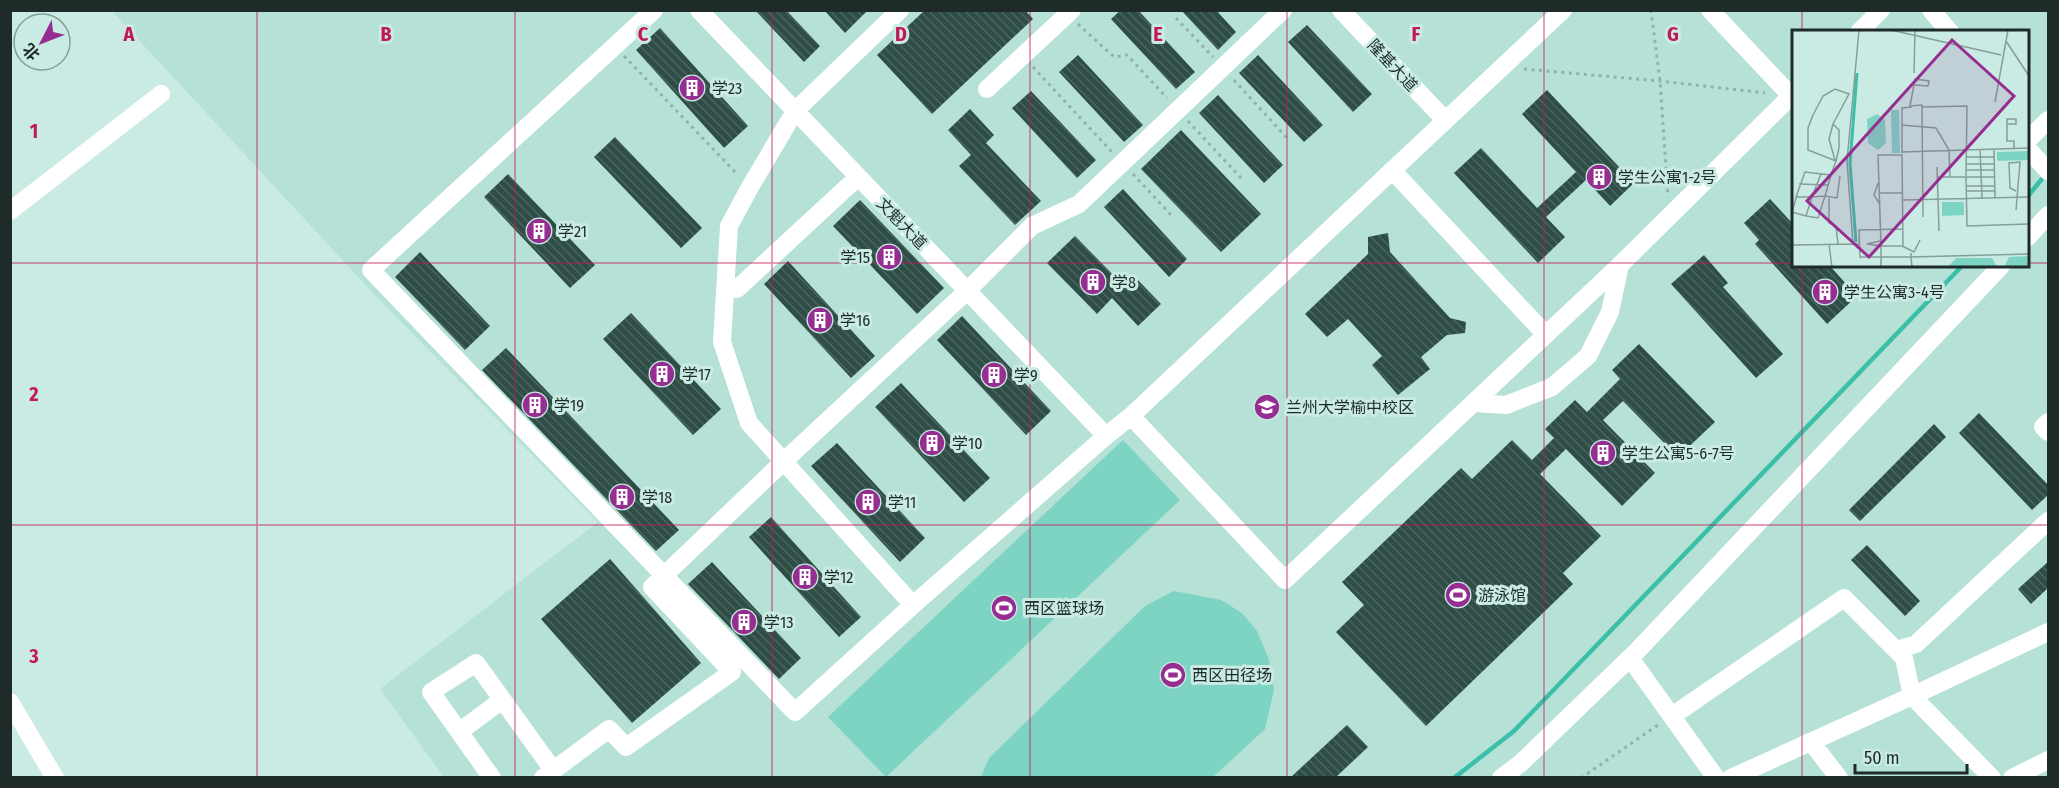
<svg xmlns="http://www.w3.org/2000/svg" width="2059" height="788" font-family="'Fira Sans Condensed','Noto Sans SC',sans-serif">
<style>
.built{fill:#b5e1d6;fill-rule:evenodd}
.pitch{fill:#7ed4c2}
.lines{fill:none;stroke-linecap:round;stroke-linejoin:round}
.stream{stroke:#3bbfa9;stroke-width:4.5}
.building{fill:url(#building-back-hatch)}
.path{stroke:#95b0aa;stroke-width:3;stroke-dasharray:3 4.5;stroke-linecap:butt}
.minor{stroke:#fff;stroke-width:18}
.grid{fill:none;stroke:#c2185b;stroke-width:1.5;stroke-opacity:0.55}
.labels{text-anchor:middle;stroke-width:6;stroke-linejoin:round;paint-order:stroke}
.street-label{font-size:16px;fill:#1e2b28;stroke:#c9ebe3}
.poi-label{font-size:16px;fill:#1e2b28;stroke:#c9ebe3;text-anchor:start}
.inset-river{fill:none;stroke:#3bbfa9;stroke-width:3}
.inset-road{fill:none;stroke:#859e98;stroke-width:1.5}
.view{fill:#962e92;fill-opacity:0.15;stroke:#962e92;stroke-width:3}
.inset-edge{fill:none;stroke:#1e2b28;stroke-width:3}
.grid-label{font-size:20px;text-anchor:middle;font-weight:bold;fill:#c2185b;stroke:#c9ebe3;stroke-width:6;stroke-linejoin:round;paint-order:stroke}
</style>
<defs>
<pattern id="building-back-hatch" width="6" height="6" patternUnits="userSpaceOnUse" patternTransform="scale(1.5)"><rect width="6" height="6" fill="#2f4d47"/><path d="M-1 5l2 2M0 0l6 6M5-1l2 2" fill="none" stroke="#4b645f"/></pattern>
</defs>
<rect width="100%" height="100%" fill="#c9ebe3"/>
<path class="built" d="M112,11h1936v766h-1604l-64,-88 218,-167 -225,-229zM1794,32h234v234h-234z"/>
<path class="pitch" d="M1123,440l57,60 -294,277 -58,-60z
M1174,591l47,9 21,13 15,18 12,29 5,30 -9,39 -52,48h-232l8,-19 156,-152z"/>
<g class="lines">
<path class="stream" d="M2028,196l13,-16
M1454,778l60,-47 448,-465"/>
</g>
<path class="building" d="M755,10h31l34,36 -16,16z
M824,10h44l-23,23z
M925,10h100l8,9 -101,95 -55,-59z
M1121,10h17l57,62 -19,17 -65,-70z
M1181,10h35l20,22 -18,18z
M1307,25l65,69 -19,18 -65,-70z
M660,28l88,98 -24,22 -88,-98z
M1078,55l65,70 -19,17 -65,-70z
M1258,55l65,70 -19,17 -65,-69z
M1547,90l87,93 -24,23 -24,-26 -40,37 19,20 -27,26 -84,-90 27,-25 56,60 39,-36 -54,-58z
M1031,91l65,69 -19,18 -65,-70z
M1218,95l65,70 -19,18 -65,-70z
M970,109l24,26 -8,8 55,58 -26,24 -56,-59 12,-11 -23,-25z
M1181,130l80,84 -40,38 -80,-83z
M615,137l87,91 -21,20 -87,-91z
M508,174l87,91 -25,23 -86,-91z
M1123,189l64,70 -18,18 -65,-70z
M1770,199l24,26v41h36l27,30 -30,28 -72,-80 4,-4 -15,-17z
M860,200l84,88 -27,26 -84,-88z
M1388,233l2,19 60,66 16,4 -1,11 -18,2 -26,22 9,12 -32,26 -26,-30 10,-9 -34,-37 -21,18 -22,-23 63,-60v-17z
M1075,236l50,51 10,-10 26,27 -23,22 -26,-28 -15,16 -50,-51z
M420,252l70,74 -25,24 -70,-73z
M1704,255l24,28 -5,4 60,67 -27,24 -85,-94z
M788,261l87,95 -24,22 -87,-94z
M631,313l90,96 -28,26 -90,-96z
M962,316l89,95 -25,24 -89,-95z
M1639,344l76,78 -37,35 -55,-56 -20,19 52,53 -33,33 -56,-57 -26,25 61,62 -38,37 10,11 -147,142 -90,-94 28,-27 -22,-23 119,-114 11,11 40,-39 20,20 22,-22 -9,-9 30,-29 12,12 33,-33 -8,-9z
M506,348l173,182 -23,21 -174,-181z
M901,383l89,95 -26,24 -89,-95z
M1979,413l70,73v8l-17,16 -73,-77z
M1934,424l12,13 -86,84 -11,-11z
M837,443l88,95 -25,24 -89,-96z
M771,517l90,100 -22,20 -90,-100z
M1867,545l53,56 -15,15 -54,-56z
M610,559l91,104 -69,60 -91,-104z
M2049,561v26l-18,17 -13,-15z
M712,562l89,96 -22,21 -91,-95z
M1347,725l21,22 -32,30h-45z"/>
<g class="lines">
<path class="path" d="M1651,10l9,71 8,116
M1176,18l37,39
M1078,24l36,33 13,-2 40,43
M624,56l114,119
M1033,67l79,85
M1524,69l136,12 105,12
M1234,80l53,58
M1188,121l54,58
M1133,174l40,43
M1581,778l77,-53"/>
<path class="minor" d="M654,10l-283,260 424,442 118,-107
M699,10l407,426
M900,10l-105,101 -45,76 -21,39 -7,116 27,81 164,182 193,-169 25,-20
M1341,10l104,110
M1563,10l-432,406 154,164 335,-315 174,-172
M1710,10l84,89
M1931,10l19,22
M1859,32l22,-22
M987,89l85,-79
M2028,140l20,-20
M2028,149l20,22
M1392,170l154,165
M10,211l151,-117
M2028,237l20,-22
M726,286l11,3 121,-112
M1474,403l32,2 46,-18 36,-31 22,-44 10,-47
M2048,422l-5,5 5,5
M1896,650l20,-6 132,-123
M1630,658l86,120
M10,702l45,76
M1672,716l172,-118 60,60 8,38 136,-64
M459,732l43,-32
M1811,742l28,36
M492,778l-61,-86 45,-29 77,107
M543,778l66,-49 17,18 106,-75 -80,-85 131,-125 184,-171 65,-65 47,-22 204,-194
M1501,778l20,-15 116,-112 364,-385
M1731,778l181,-82 80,82
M2012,778l36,-18"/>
</g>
<path class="grid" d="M257,10v768M515,10v768M772,10v768M1030,10v768M1287,10v768M1544,10v768M1802,10v22M10,263h1784M2028,263h20M1802,266v512M10,525h2038"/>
<defs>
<g id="building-disc" transform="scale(1.35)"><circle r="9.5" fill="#962e92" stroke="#c9ebe3"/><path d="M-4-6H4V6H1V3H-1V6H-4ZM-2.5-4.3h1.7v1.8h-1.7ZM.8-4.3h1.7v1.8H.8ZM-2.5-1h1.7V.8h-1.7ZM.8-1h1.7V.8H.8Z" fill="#fff"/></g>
<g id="university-disc" transform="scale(1.35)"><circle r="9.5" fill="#962e92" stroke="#c9ebe3"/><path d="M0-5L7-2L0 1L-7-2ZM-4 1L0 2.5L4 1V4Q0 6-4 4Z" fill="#fff"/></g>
<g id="stadium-disc" transform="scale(1.35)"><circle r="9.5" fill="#962e92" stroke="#c9ebe3"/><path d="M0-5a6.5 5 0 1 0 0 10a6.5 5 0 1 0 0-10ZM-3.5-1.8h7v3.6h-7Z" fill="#fff"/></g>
</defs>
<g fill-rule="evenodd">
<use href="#building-disc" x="692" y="88"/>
<use href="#building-disc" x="1599" y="177"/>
<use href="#building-disc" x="539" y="231"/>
<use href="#building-disc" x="889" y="257"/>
<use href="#building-disc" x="1093" y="282"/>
<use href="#building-disc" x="1825" y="292"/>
<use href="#building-disc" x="820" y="320"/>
<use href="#building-disc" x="662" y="374"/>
<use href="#building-disc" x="994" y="375"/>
<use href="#building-disc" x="535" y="405"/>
<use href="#university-disc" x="1267" y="407"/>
<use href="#building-disc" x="932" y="443"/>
<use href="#building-disc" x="1603" y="453"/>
<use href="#building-disc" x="622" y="497"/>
<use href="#building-disc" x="868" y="502"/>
<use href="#building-disc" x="805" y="577"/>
<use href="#stadium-disc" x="1458" y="595"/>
<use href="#stadium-disc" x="1004" y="608"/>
<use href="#building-disc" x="744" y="622"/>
<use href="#stadium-disc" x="1173" y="675"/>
</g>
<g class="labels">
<g class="street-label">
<text transform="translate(1393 65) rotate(47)" y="6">隆基大道</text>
<text transform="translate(902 223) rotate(46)" y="6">文魁大道</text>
</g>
<g class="poi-label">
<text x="712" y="94">学23</text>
<text x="1618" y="183">学生公寓1-2号</text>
<text x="558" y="237">学21</text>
<text x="870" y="263" text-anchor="end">学15</text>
<text x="1112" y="288">学8</text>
<text x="1844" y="298">学生公寓3-4号</text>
<text x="840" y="326">学16</text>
<text x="682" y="380">学17</text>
<text x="1014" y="381">学9</text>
<text x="554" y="411">学19</text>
<text x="1286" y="413">兰州大学榆中校区</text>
<text x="952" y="449">学10</text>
<text x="1622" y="459">学生公寓5-6-7号</text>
<text x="642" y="503">学18</text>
<text x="888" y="508">学11</text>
<text x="824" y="583">学12</text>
<text x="1478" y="601">游泳馆</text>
<text x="1024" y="614">西区篮球场</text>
<text x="764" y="628">学13</text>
<text x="1192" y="681">西区田径场</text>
</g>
</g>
<g transform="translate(1792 30)">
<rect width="237" height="237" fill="#c9ebe3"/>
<path d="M237,226v11h-25l5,-10zM164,228h36l5,9h-49z" fill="#7ed4c2"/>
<path d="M99,80h8l1,43h-8zM85,84l8,6 1,23 -8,7 -10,-7 -1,-24zM237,121v9l-32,1v-9zM150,172h22v13l-22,1z" fill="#7ed4c2"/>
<path class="inset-river" d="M64,212l-6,-79 7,-90"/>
<path class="inset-road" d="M99,0l110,25M216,0l-2,11 23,35M122,43l1,-43M123,55l13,1 1,-5 -14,-2 -5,27 12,-1 1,112M203,72l11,-61M130,77l45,-1 -1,70M41,94l-4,15 6,21M215,94h9v-5h-9v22h7v7M110,95v-17l10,-1M188,119l2,49M202,119l1,49M110,122l127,-4M110,123v-28l34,3 13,22 1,27M86,125h24l1,91h-22zM175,127h27M175,134h27M145,137l2,64M175,140h27M29,144l10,1 -6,21 -13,1zM39,145l5,-14 3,-13v-18l-6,-6 16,-30 -14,-5 -12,7 -10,19 -5,13v22l28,11M146,147h57M174,147l1,49 62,-2M86,153l-4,12 5,8M7,154l29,1M174,156h29M174,161h29M224,161l-6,-3 -1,-25 11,-1 -4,48M87,163h23M5,165l-5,17 14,4M4,167h16l-6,19 12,2 7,-22 12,2 3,-22M4,167l9,-25 17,2M37,168v25l7,3 2,18M111,170l126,-3M111,199l-44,1 1,27h51v-4M88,211l-13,3 14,2v21M37,214l3,23M61,214l-6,-83 12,-131M0,215l68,-1M110,216l12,6 6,-12M120,237l-1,-10 118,-3"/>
<path class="view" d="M160,10l62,56 -145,161 -62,-56z"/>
<rect width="237" height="237" class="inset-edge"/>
</g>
<g class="grid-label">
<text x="129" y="41">A</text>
<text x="386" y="41">B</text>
<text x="643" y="41">C</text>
<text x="901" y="41">D</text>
<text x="1158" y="41">E</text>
<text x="1416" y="41">F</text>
<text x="1673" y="41">G</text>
<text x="34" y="138">1</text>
<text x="34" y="401">2</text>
<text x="34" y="663">3</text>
</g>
<rect width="2059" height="788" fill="none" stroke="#1e2b28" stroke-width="24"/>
<g transform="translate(42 42) rotate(228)"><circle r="28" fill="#c9ebe3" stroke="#859e98" stroke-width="1.5"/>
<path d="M0-4.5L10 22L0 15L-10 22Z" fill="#962e92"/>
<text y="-9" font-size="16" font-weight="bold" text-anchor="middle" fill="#1e2b28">北</text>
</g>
<path d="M1855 764v9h112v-9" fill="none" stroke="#1e2b28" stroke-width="3"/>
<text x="1864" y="764" font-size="18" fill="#1e2b28" stroke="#c9ebe3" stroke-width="4.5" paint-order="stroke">50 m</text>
</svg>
